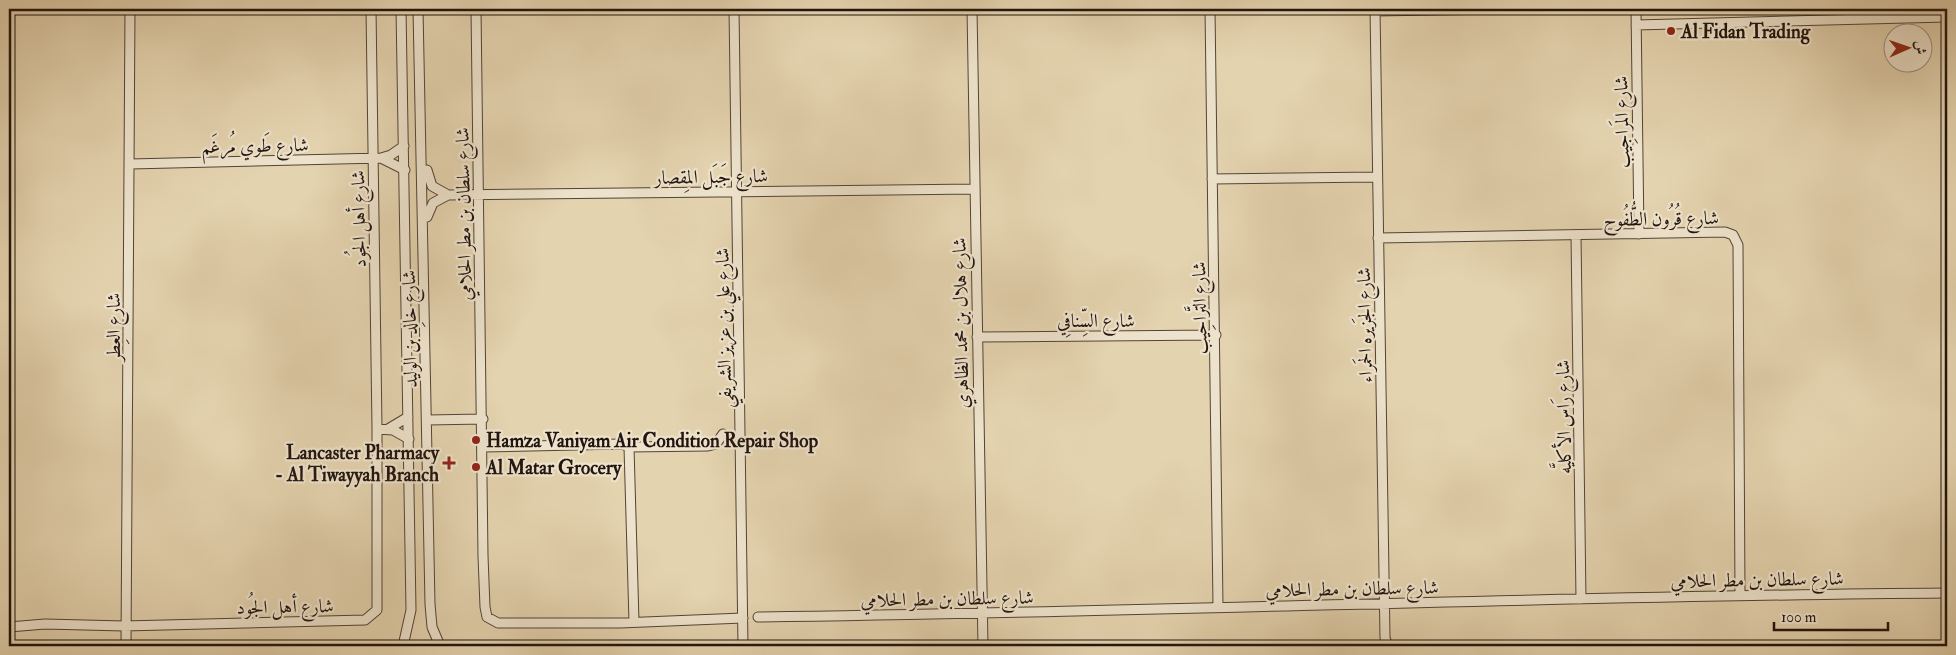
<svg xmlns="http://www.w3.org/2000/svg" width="1956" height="655" font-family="'IM FELL Double Pica',Amiri,serif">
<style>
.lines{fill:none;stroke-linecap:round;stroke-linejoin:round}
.minor-casing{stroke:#524437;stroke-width:11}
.minor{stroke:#ede2cb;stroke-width:9}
.poi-dot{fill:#8f2418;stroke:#ede2cb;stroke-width:2}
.labels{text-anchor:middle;stroke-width:4.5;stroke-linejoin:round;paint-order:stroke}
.poi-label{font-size:19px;font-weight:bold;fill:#21140f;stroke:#ede2cb;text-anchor:start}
.street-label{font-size:19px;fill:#21140f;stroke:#ede2cb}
</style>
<rect width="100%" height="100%" fill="#e4d3af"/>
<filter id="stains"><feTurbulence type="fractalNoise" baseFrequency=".004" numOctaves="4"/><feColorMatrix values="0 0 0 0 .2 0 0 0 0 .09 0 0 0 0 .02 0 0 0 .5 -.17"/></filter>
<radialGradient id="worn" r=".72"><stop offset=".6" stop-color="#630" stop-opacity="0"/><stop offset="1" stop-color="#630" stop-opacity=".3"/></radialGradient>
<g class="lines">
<g class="minor-casing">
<path id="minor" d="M401,9l10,601 -8,36
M418,9l12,595 2,23 8,19
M476,9l7,547 2,51 2,10 11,6h122l123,-5
M734,9l9,637
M972,9l11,637
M1210,9l8,597
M1375,9l10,629 3,8
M1636,9l3,225
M1375,11l122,-2
M1636,25l311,-8
M381,158l24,12
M130,164l251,-6 10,-3 13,-9
M427,170l5,16 16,9 527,-6
M1212,179l165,-2
M427,217l6,-14 15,-8
M1576,235l5,364
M1378,238l347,-6 8,3 5,10 2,349
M977,337l239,-2
M427,420l56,-1
M377,429l16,1 16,9
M388,429l20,-12
M483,447l139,-3 7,3 79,-1 8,-2 7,-10
M629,447l5,175
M758,617c396,-5 793,-21 1189,-24
M9,627l36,-3 79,2 241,-6 12,-10v-181l-6,-420
M126,646l4,-637"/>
</g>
<use href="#minor" class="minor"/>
</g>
<g class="poi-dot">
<circle cx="1671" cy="31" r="5"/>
<circle cx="476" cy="440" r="5"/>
<path d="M446.5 455.5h5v5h5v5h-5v5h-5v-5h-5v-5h5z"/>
<circle cx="476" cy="467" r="5"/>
</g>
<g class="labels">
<g class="poi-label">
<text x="1681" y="38">Al Fidan Trading</text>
<text x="486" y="447">Hamza Vaniyam Air Condition Repair Shop</text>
<text x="439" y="459" text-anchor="end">Lancaster Pharmacy<tspan x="439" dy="22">- Al Tiwayyah Branch</tspan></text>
<text x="486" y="474">Al Matar Grocery</text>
</g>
<g class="street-label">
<text transform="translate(1621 122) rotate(-91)" y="7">شارع المَراجِيب</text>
<text transform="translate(255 145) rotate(-1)" y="7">شارع طَوي مُرغَم</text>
<text transform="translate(711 176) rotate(-1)" y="7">شارع جَبَل المِقصار</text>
<text transform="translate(463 214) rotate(-91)" y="7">شارع سلطان بن مطر الحلامي</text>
<text transform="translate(1661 218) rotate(-1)" y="7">شارع قُرُون الطُّفُوح</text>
<text transform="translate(358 219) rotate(-91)" y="7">شارع أهل الجُود</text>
<text transform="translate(1199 308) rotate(-91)" y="7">شارع التَّراحِيب</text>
<text x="1096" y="327">شارع السِّنافِي</text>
<text transform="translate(960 323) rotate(-91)" y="7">شارع هلال بن محمد الظاهري</text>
<text transform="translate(1364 325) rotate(-91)" y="7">شارع الجَزيره الحَمراء</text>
<text transform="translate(113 327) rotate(-90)" y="7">شارع العِطر</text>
<text transform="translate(723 328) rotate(-91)" y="7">شارع علي بن عزيز الشريفي</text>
<text transform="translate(409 329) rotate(-91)" y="7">شارع خالِد بن الوليد</text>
<text transform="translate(1563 417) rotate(-91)" y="7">شارع رَاس الأكليَّه</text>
<text transform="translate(1757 579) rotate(-1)" y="7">شارع سلطان بن مطر الحلامي</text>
<text transform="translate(1352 588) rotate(-1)" y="7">شارع سلطان بن مطر الحلامي</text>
<text transform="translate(947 598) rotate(-1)" y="7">شارع سلطان بن مطر الحلامي</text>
<text transform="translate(285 606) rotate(-1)" y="7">شارع أهل الجُود</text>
</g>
</g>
<rect width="1956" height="655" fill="none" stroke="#e4d3af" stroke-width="30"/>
<rect x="10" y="10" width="1936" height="635" fill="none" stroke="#21140f" stroke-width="2.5"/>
<rect x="15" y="15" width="1926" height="625" fill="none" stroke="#21140f"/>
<g transform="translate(1908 48) rotate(88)"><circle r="24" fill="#ede2cb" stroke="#9b9080"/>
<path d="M0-4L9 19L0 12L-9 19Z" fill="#8f2418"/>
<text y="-8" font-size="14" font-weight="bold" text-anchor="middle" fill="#21140f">ش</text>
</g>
<path d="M1774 622v8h114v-8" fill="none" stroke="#21140f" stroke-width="2.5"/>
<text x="1781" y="622" font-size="15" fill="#21140f" stroke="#ede2cb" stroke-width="4" paint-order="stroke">100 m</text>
<rect width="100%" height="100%" filter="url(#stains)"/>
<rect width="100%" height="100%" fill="url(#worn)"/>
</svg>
